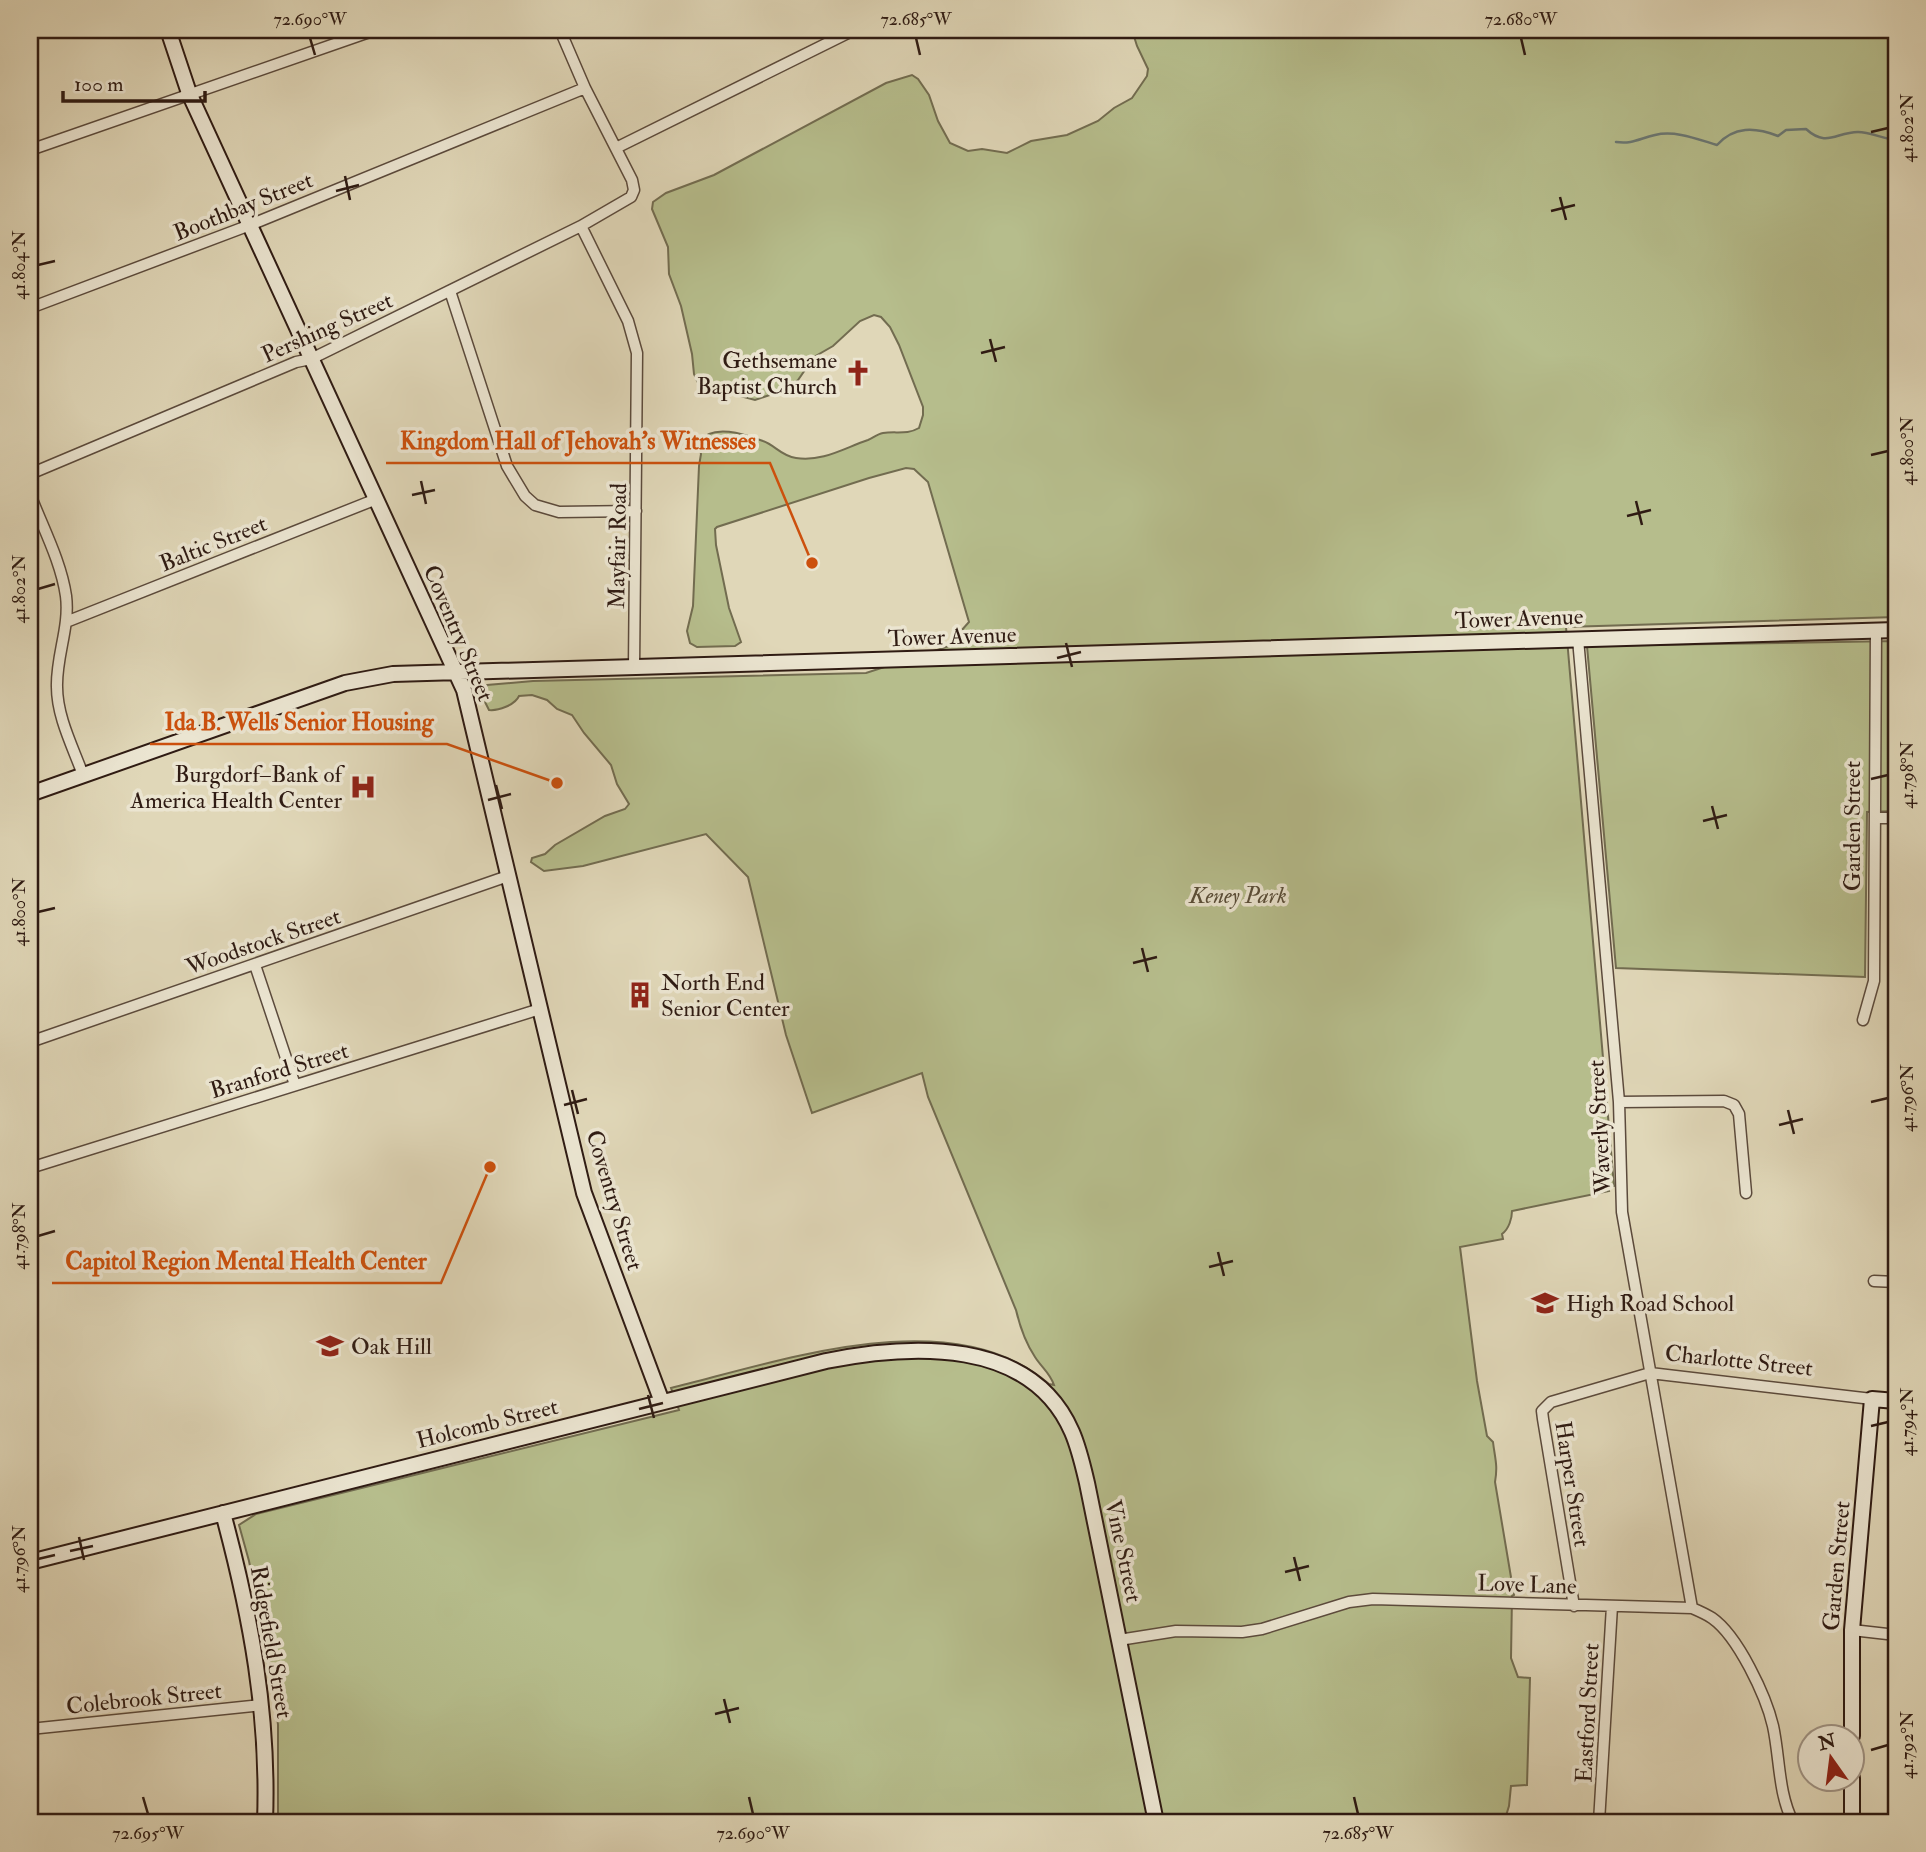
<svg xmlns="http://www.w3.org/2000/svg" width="1926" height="1852" font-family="'IM FELL Double Pica',serif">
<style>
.green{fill:#b6bd8c;stroke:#726c50;stroke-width:2}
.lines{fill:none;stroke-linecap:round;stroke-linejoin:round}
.stream{stroke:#6c7975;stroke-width:2.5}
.street-casing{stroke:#5b4a3c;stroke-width:13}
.secondary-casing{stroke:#2f1b13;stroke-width:18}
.street{stroke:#ebe5d1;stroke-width:10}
.secondary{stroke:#ebe5d1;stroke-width:14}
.ticks{fill:none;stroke:#2f1b13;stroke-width:2.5}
.labels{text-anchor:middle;stroke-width:7;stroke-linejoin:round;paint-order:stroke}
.street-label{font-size:23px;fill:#2f1b13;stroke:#ebe5d1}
.poi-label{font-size:23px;fill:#2f1b13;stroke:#ebe5d1;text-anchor:start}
.park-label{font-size:23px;font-style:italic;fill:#584c37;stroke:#ebe5d1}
.leader{fill:none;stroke:#cc500d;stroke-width:2.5}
.callout-dot{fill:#cc500d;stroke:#ebe5d1;stroke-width:2.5}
.callout-label{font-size:24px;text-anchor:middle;font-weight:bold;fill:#cc500d;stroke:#ebe5d1;stroke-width:7;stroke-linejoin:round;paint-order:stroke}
.neatline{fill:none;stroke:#2f1b13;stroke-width:2.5}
.ticks-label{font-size:18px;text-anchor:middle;fill:#2f1b13}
</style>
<rect width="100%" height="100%" fill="#e0d7b8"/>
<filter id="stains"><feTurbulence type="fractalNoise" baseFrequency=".00286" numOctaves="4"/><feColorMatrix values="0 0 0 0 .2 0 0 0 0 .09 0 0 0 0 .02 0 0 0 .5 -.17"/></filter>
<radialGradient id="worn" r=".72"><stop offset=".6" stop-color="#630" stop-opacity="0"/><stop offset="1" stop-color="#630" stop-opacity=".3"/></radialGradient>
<path class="green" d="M1132,30h764v587l-330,10 48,559 -6,1 1,4 -97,20c0,7 -3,18 -10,23l1,5 -43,8 17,134 10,55 6,6c2,17 5,23 2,40l19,113 -2,1 -1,62 7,19 12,1 -3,107 -16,1 -2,20 -5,16h-1226v-97l-5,-45 -24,-119 -10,-36 17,-11 423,-104 -8,-22c110,-27 282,-88 378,-4l5,1c-4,-12 -12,-17 -19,-28 -10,-15 -15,-30 -19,-47l-88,-213 -6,-24 -110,40 -26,-78 -38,-158 -42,-43 -123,32 -39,5 -13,-9 1,-4 13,-4 10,-9 50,-29 20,-7 4,-5 -12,-20 -6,-19 -27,-32 -12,-18 -15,-6 -10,-9 -15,-5 -13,1c-4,9 -21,15 -30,14l-7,-14 5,-11 46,-4 333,-8 99,-32 -4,-10 8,-9 -41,-140 -14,-13 -8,-1 -37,10 -152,49 -2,2 1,16 13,63 12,34 -6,4 -38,1 -7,-4 -3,-12 6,-25 6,-140 2,-12 -3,-12c15,-19 46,-8 65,-1 12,4 18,15 33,17 27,4 48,-10 72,-18 5,-2 9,-6 15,-7 13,-2 24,2 36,-5l4,-13v-8l-24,-62 -9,-18 -9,-10 -7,-2 -14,6 -27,25 -19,11 -16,23 -11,9 -32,11 -30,-8h-14l-12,-7 -5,-11 -2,-20 -11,-48 -12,-32 -1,-27 -16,-38 1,-7 13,-9 48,-18 172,-92 26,-8 6,4 11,16 9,26 12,22 18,8 14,-2 25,4 24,-12 36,-6 31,-14 16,-13 18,-10 15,-22 1,-7 -11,-23z
M1896,641v170l-29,1 -2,165 -249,-9 -29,-322z"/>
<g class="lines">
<path class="stream" d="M1616,142c17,2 22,-3 39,-7 20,-5 42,4 62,10 17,-19 38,-18 61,-9l8,-6 20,-1c21,19 30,3 52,3 12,0 26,7 38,8"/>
<g class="street-casing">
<path id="street" d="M616,148l238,-118
M30,150l345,-120
M581,226l47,95 9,32 -3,315
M450,291l57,175 18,30 10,9 24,7 77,-1
M30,308l220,-83 335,-137
M30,474l266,-112 15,-3 270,-133 50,-29 3,-7 -2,-10 -47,-92 -25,-58
M30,494c12,32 31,67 36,102 4,31 -10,60 -9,91 0,30 16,60 26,88
M66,622l308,-122
M1578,639l41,463 3,110 70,396
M1875,818h21
M255,965l40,120
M1863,1020l11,-39 2,-351
M30,1042l478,-166
M1619,1102l105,-1 10,4 5,9 7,79
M30,1168l510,-159
M1874,1281l22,1
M1574,1606l-31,-187 -1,-8 9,-9 99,-29 222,26
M1852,1630l44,5
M1119,1640l57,-9 66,1 20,-3 87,-27 24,-3 319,9c7,3 14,6 20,10 26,18 54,78 61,108 7,32 5,67 20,96
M30,1729l232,-24
M1599,1822l13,-216"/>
</g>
<g class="secondary-casing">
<path id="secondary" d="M168,30l21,63 275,597 120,503 78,209
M30,794l315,-111 48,-9 1503,-44
M223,1513c28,104 46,201 42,309
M30,1562l796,-201c84,-17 205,-24 246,71 7,16 11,34 15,51l69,339
M1852,1736v-106l20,-231 24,2
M1852,1822v-44"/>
</g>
<use href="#street" class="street"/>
<use href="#secondary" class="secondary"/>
</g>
<path class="ticks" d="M310,38l5,17M916,38l4,17M1521,38l4,17M1871,132l17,-4M345,176l5,24M336,191l23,-6M1560,197l6,23M1551,211l24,-6M38,265l17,-4M990,339l6,23M981,353l24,-6M1871,455l17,-4M421,481l5,23M412,495l23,-5M1636,501l6,24M1627,516l24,-6M38,589l17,-5M1066,643l6,24M1057,658l24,-6M1871,779l17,-4M496,785l6,24M488,800l23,-6M1712,806l6,23M1703,821l24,-6M38,912l17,-4M1142,948l6,24M1133,963l24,-6M572,1090l6,24M1871,1102l17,-4M564,1105l23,-6M1788,1110l6,24M1779,1125l24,-6M38,1236l17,-5M1218,1252l6,24M1209,1267l24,-6M648,1395l6,23M639,1409l24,-6M1871,1426l17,-4M79,1537l5,23M70,1551l23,-5M1294,1557l6,24M38,1559l17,-4M1285,1572l24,-6M724,1699l6,24M715,1714l24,-6M1871,1750l17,-5M143,1797l5,17M749,1797l4,17M1354,1797l4,17"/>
<defs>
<g id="church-bare" transform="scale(2.1)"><path d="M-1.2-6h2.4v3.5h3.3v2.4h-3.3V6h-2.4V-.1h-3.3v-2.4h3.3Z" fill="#8f2418" stroke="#ebe5d1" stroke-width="2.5" paint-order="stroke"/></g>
<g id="hospital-bare" transform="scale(2.1)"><path d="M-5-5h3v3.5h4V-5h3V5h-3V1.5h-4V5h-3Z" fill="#8f2418" stroke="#ebe5d1" stroke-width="2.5" paint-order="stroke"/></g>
<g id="building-bare" transform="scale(2.1)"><path d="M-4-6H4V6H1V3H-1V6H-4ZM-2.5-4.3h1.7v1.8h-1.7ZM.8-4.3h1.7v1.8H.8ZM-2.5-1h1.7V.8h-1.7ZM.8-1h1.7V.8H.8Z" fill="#8f2418" stroke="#ebe5d1" stroke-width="2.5" paint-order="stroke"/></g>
<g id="school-bare" transform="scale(2.1)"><path d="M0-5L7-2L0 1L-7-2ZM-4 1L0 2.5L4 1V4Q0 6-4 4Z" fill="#8f2418" stroke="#ebe5d1" stroke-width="2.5" paint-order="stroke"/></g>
</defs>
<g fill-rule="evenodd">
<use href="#church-bare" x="858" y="373"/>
<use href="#hospital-bare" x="363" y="787"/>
<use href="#building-bare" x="640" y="995"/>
<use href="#school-bare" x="1545" y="1303"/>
<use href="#school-bare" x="330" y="1346"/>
</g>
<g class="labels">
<g class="street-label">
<text transform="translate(243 206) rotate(-22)" y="8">Boothbay Street</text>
<text transform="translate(327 327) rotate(-24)" y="8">Pershing Street</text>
<text transform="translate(213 543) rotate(-22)" y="8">Baltic Street</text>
<text transform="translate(617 546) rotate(-89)" y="8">Mayfair Road</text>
<text transform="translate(1519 618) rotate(-2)" y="8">Tower Avenue</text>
<text transform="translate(459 633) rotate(67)" y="8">Coventry Street</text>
<text transform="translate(952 636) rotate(-2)" y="8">Tower Avenue</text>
<text transform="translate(1852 826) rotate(-90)" y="8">Garden Street</text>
<text transform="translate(263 941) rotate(-19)" y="8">Woodstock Street</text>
<text transform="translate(279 1070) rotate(-17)" y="8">Branford Street</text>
<text transform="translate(1599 1127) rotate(-93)" y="8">Waverly Street</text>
<text transform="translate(615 1200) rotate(73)" y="8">Coventry Street</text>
<text transform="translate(1739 1360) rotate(6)" y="8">Charlotte Street</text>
<text transform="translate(487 1423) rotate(-14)" y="8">Holcomb Street</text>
<text transform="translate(1573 1484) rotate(81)" y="8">Harper Street</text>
<text transform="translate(1124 1551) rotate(78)" y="8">Vine Street</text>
<text transform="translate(1836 1566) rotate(-85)" y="8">Garden Street</text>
<text transform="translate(1527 1584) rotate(2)" y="8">Love Lane</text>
<text transform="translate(272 1642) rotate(80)" y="8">Ridgefield Street</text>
<text transform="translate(144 1698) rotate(-6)" y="8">Colebrook Street</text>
<text transform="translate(1587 1713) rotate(-87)" y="8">Eastford Street</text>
</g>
<g class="poi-label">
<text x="837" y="368" text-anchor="end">Gethsemane<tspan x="837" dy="26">Baptist Church</tspan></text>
<text x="342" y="782" text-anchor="end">Burgdorf–Bank of<tspan x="342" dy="26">America Health Center</tspan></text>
<text x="661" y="990">North End<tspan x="661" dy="26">Senior Center</tspan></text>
<text x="1566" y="1311">High Road School</text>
<text x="351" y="1354">Oak Hill</text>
</g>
<g class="park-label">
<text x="1238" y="903">Keney Park</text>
</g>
</g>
<path class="leader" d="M812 563L770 463H386M557 783L447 744H150M490 1167L441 1283H52"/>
<g class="callout-dot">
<circle cx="812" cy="563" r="7"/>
<circle cx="557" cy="783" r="7"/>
<circle cx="490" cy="1167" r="7"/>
</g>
<g class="callout-label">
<text x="578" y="449">Kingdom Hall of Jehovah's Witnesses</text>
<text x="299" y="730">Ida B. Wells Senior Housing</text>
<text x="246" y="1269">Capitol Region Mental Health Center</text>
</g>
<rect width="1926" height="1852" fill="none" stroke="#e0d7b8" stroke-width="77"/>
<g transform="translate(1831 1758) rotate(346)"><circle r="33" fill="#ebe5d1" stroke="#a09485" stroke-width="2"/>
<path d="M0-5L12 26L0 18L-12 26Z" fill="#8f2418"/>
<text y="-10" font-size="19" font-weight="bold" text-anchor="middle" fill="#2f1b13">N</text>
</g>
<path d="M63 91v10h142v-10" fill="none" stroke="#2f1b13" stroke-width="3.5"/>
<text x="74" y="91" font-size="21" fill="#2f1b13" stroke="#ebe5d1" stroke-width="5" paint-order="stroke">100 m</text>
<rect x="38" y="38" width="1850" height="1776" class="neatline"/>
<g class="ticks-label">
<text x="310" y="25">72.690°W</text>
<text x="916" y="25">72.685°W</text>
<text x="1521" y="25">72.680°W</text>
<text transform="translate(1907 128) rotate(-90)" y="6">41.802°N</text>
<text transform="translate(19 265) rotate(-90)" y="6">41.804°N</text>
<text transform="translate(1907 451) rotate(-90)" y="6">41.800°N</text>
<text transform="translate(19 589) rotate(-90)" y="6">41.802°N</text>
<text transform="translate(1907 775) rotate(-90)" y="6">41.798°N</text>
<text transform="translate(19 912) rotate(-90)" y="6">41.800°N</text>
<text transform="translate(1907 1098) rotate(-90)" y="6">41.796°N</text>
<text transform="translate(19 1236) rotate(-90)" y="6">41.798°N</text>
<text transform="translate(1907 1422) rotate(-90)" y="6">41.794°N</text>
<text transform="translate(19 1559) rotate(-90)" y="6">41.796°N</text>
<text transform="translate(1907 1745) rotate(-90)" y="6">41.792°N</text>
<text x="148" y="1839">72.695°W</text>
<text x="753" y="1839">72.690°W</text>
<text x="1358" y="1839">72.685°W</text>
</g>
<rect width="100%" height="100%" filter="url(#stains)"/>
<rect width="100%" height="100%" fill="url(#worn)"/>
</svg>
